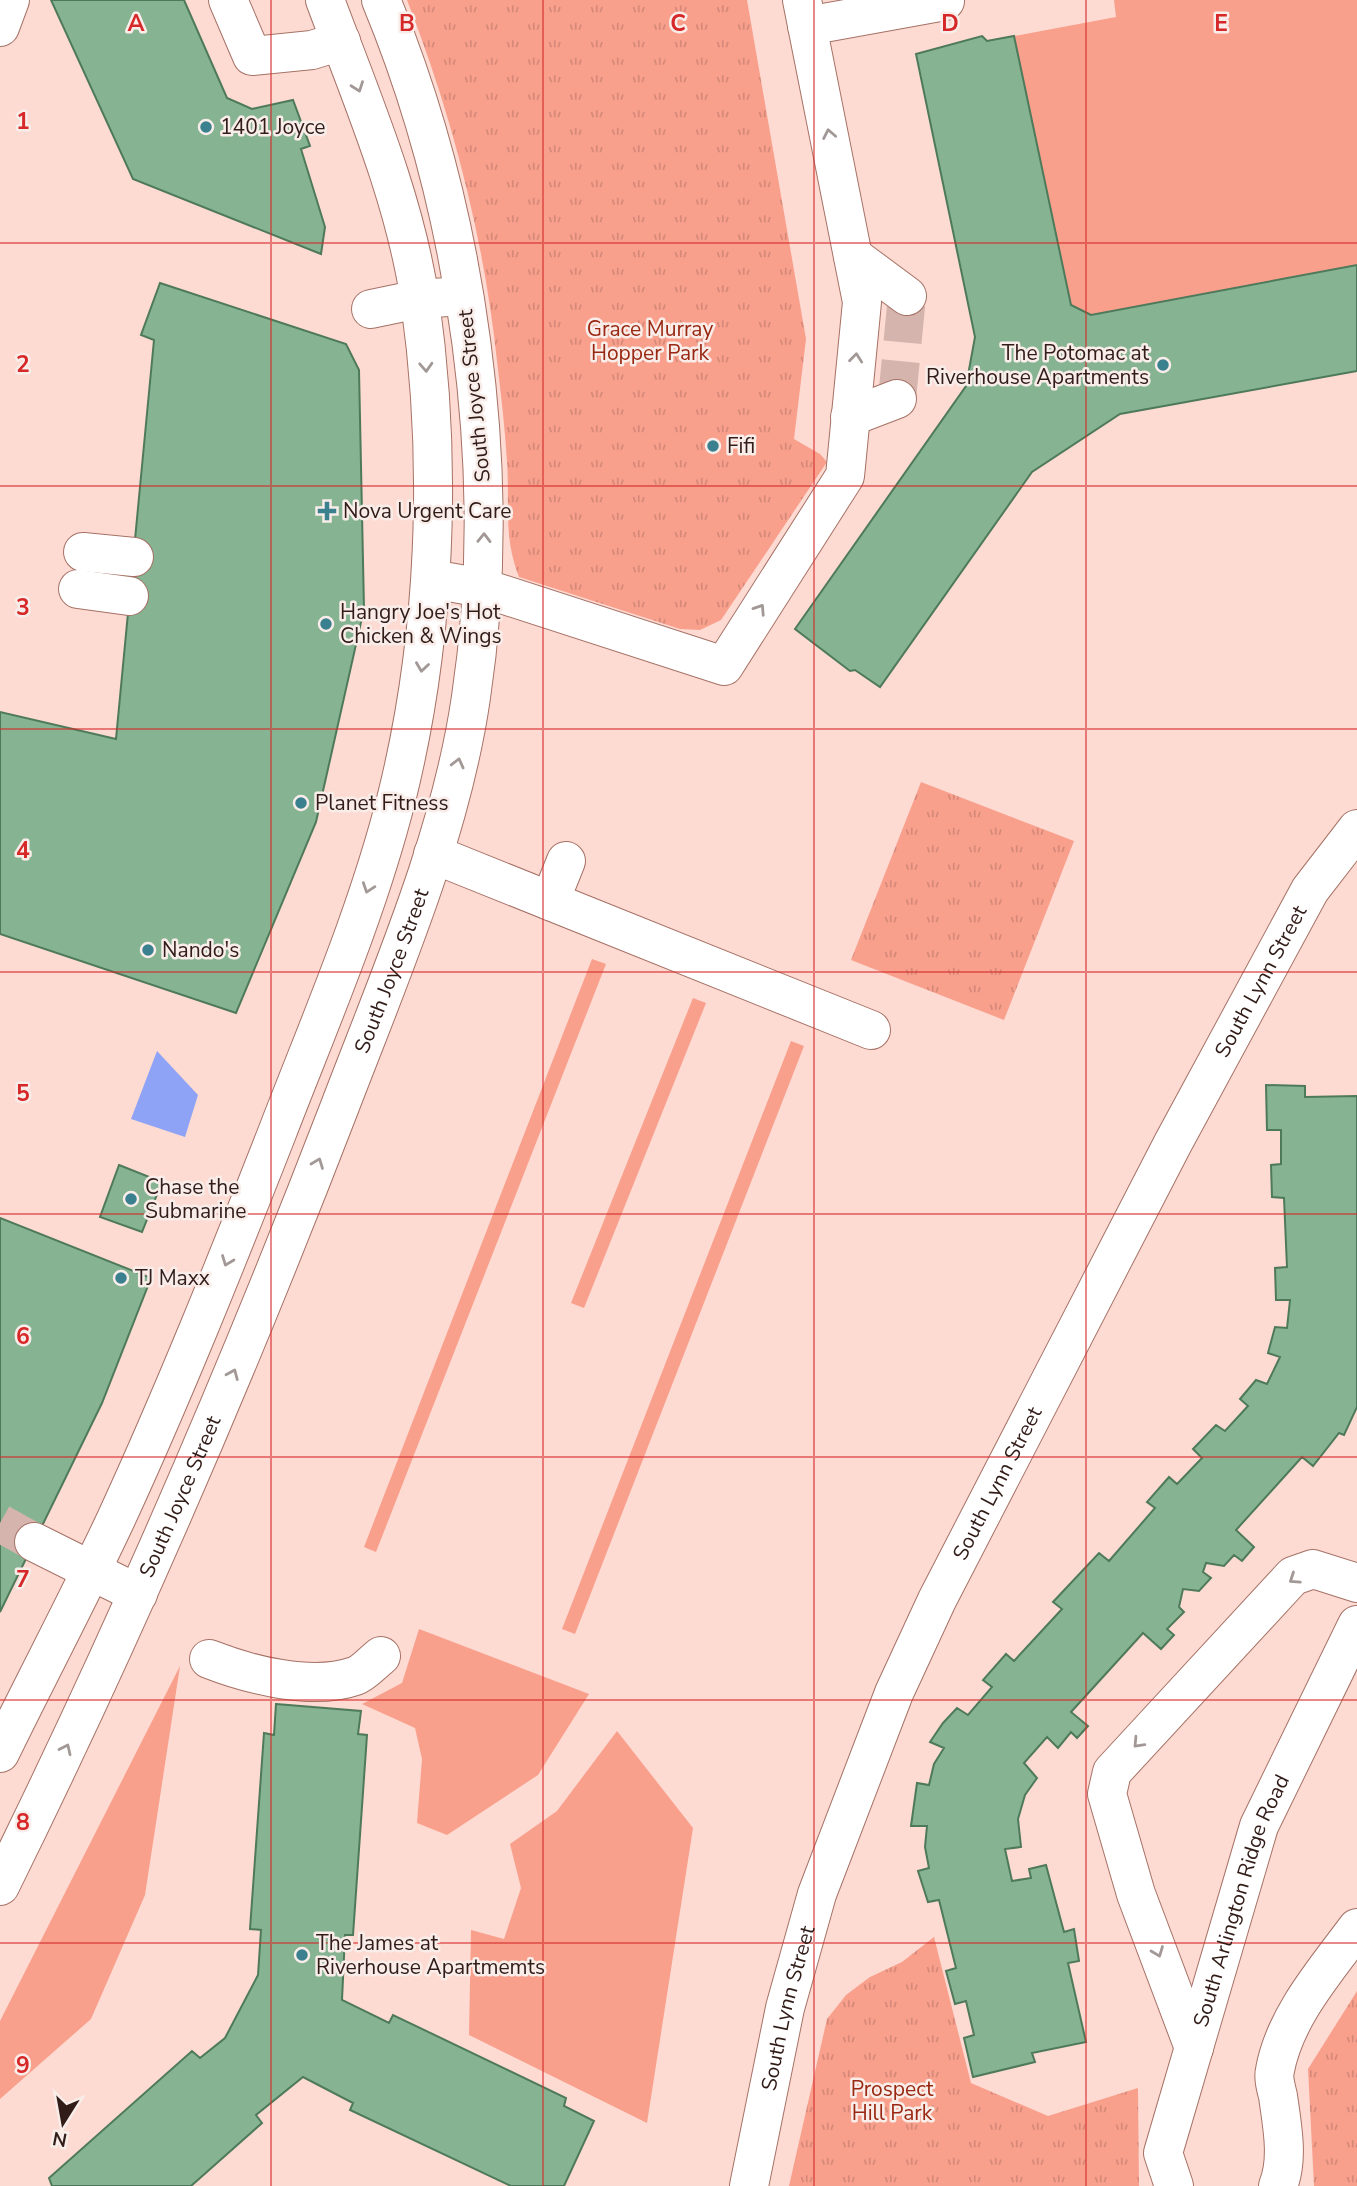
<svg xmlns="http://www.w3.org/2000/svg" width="1357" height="2186" font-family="'Nunito Sans',sans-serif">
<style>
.green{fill:#f9a08d}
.park{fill:url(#park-tufts)}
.water{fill:#8fa3f6}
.building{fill:#86b492;stroke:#4e7a5b;stroke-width:2}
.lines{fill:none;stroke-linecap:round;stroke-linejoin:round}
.minor-tunnel{stroke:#d4b4ad;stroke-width:38;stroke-dasharray:38 19;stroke-linecap:butt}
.minor-casing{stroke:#a67266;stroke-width:40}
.major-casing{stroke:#a67266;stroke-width:40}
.minor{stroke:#fff;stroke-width:38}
.major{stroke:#fff;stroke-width:38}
.oneway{stroke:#a29997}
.grid{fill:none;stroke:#d62828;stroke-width:2;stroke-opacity:0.55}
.poi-dot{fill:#3b808e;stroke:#f9edea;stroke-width:2.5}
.labels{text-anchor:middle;stroke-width:5;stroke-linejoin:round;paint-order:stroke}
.poi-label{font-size:21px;fill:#311c18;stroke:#f9edea;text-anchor:start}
.park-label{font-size:21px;fill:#992812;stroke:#f9edea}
.street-label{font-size:21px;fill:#311c18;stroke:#f9edea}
.grid-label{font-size:23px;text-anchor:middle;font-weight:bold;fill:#d62828;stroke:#f9edea;stroke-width:5;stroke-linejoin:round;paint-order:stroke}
</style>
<defs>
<pattern id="park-tufts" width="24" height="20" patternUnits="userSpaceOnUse" patternTransform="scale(1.75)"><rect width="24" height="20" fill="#f9a08d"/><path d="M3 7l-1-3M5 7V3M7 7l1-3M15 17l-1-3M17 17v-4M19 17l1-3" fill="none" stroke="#d68979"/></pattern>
</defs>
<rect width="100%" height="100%" fill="#fddad2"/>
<path class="green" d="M1114,0h243v265l-266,50 -20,-10 -57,-269 102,-19z
M592,959l14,5 -230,588 -12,-5z
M693,998l13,5 -122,305 -13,-5z
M791,1041l13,5 -229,588 -13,-5z
M419,1629l170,65 -51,81 -91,60 -30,-12 5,-64 -7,-31 -53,-24 40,-21z
M180,1666l-35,229 -54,124 -91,80v-78z
M617,1731l76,97 -46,295 -178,-88 2,-105 33,9 17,-51 -11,-44 47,-33z"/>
<path class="park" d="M407,0h340l59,339 -12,100 26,15 7,8 -106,158 -21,10 -20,-1 -161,-52c-16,-41 -9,-73 -12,-115 -2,-34 -6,-67 -10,-101 -13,-123 -45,-246 -90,-361z
M921,782l153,59 -70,179 -153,-60z
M934,1937l37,146 77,33 90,-28 1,98h-350l38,-167 19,-24 24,-18 32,-15z
M1357,1991v195h-43l-6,-117z"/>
<path class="water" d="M157,1051l41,44 -13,42 -54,-18z"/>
<path class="building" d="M51,0h133l43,98 25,11 41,-9 17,46 -9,3 24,78 -4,27 -188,-75z
M982,36l5,5 27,-5 57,269 20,10 266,-50v106l-237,43 -88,58 -152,215 -25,-17 -5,1 -55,-42 171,-243 9,-49 -59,-283z
M160,283l186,61 13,26 5,239 -48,213 -80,191 -236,-79v-222l116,27 38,-399 -13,-5z
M1266,1085l39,1v11l52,-1v311l-13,28 -5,-2 -26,33 -11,-9 -66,73 18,17 -12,14 -8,-6 -10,11 -18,-3 -3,9 8,6 -12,13 -16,-2 -4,18 5,5 -17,17 7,6 -13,14 -18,-16 -72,79 17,14 -11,12 -6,-6 -13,16 -11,-11 -23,26 13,15 -12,17 -7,24 3,28 -16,2 7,32 19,-3 -2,-9 17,-4 18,67 10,-3 5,32 -11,2 18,79 -54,11 3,9 -62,15 -9,-39 10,-3 -8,-34 -11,3 -9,-33 10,-3 -17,-68 -11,2 -10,-31 11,-3 -4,-21 2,-21h-16l6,-43 12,2 5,-21 10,-16 -14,-6 13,-19 14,-15 11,7 24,-28 -9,-7 23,-26 8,7 48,-52 -9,-7 46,-49 10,8 46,-53 -8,-6 22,-25 8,7 25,-26 -9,-9 23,-24 9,6 23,-25 -8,-7 16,-19 11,4 13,-27 -12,-4 7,-26 12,1 3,-28h-14l-1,-32 12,-1 -3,-69 -12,-1 -1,-32 10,-1v-34h-14z
M119,1165l43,17 -20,50 -42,-15z
M0,1218l151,60 -49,125 -102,209z
M276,1704l85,7 -3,23 9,1 -14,200h-8l-3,65 47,23 4,-8 173,83 -2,8 30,15 -30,65h-53l-161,-76 3,-7 -50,-26 -47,38 6,8 -71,63h-139l-3,-8 143,-127 8,7 25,-20 33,-63 3,-45 -11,-1 14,-196 10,2z"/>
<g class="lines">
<path class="minor-tunnel" d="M897,399l10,-103
M0,1523l34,19"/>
<g class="minor-casing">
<g id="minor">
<path d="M228,0l24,56 60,-6 29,-9"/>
<path d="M807,26l138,-25"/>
<path d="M0,27l10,-27"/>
<path d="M853,256l54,40"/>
<path d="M371,309l48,-10 43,-3"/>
<path d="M850,417l47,-18"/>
<path d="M83,552l51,5"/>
<path d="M431,579l52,9 241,78 121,-190 17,-174 -60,-302"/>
<path d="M78,589l51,7"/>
<path d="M433,854l438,176"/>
<path d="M550,901l16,-40"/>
<path d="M34,1542l104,52"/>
<path d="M209,1659c41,16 103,32 146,17 9,-3 18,-14 26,-20"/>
<path d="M1194,2048l-58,-154 -29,-100 5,-22 181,-196 20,-7 44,14"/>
<path id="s1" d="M1174,2186l-11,-33 96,-327 98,-201"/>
<path d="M1278,2186c11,-27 4,-61 0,-90 -2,-8 -5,-18 -3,-26 10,-54 51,-100 82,-142"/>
</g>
</g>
<g class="major-casing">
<g id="major">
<path d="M0,1753c38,-78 79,-155 116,-234 58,-126 110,-256 161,-386 42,-109 90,-219 119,-333 40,-159 47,-336 24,-499 -15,-103 -59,-204 -95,-301"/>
<path id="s2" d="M0,1886c126,-255 238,-515 340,-780 50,-131 111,-270 131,-409 34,-225 -3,-487 -90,-697"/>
<path id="s3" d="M749,2186l36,-178 32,-114 77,-201 43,-93 236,-457 137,-253 47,-61"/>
</g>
</g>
<use href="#minor" class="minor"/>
<use href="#major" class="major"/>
</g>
<defs><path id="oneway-chevron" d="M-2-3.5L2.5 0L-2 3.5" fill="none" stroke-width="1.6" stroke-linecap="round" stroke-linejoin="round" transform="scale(1.75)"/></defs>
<g class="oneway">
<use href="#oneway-chevron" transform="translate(358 87) rotate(70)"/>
<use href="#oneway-chevron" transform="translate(829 134) rotate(-101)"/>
<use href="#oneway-chevron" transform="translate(856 358) rotate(-84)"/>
<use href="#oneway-chevron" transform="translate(426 367) rotate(87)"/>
<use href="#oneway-chevron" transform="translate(484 538) rotate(-89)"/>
<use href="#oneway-chevron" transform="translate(760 609) rotate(-57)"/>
<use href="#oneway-chevron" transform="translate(422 667) rotate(98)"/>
<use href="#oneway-chevron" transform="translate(458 763) rotate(-76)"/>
<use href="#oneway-chevron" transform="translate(368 888) rotate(109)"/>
<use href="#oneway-chevron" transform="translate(318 1163) rotate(-69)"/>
<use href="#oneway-chevron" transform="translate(227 1261) rotate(111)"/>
<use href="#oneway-chevron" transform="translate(233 1374) rotate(-67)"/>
<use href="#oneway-chevron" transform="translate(1294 1579) rotate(146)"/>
<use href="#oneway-chevron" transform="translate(1138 1743) rotate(133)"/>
<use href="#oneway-chevron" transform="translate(66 1749) rotate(-65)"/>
<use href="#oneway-chevron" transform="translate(1158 1952) rotate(69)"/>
</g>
<path class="grid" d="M271,0v2186M543,0v2186M814,0v2186M1086,0v2186M0,243h1357M0,486h1357M0,729h1357M0,972h1357M0,1214h1357M0,1457h1357M0,1700h1357M0,1943h1357"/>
<g class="poi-dot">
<circle cx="206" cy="127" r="7"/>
<circle cx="1163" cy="365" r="7"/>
<circle cx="713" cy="446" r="7"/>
<path d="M323.5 500.5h7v7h7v7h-7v7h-7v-7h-7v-7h7z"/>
<circle cx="326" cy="624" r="7"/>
<circle cx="301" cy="803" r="7"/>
<circle cx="148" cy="950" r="7"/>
<circle cx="131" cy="1199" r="7"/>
<circle cx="121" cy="1278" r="7"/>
<circle cx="302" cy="1955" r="7"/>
</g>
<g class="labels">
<g class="poi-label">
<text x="220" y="134">1401 Joyce</text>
<text x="1149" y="360" text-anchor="end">The Potomac at<tspan x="1149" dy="24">Riverhouse Apartments</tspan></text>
<text x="727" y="453">Fifi</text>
<text x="343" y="518">Nova Urgent Care</text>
<text x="340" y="619">Hangry Joe's Hot<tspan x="340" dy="24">Chicken &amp; Wings</tspan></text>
<text x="315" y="810">Planet Fitness</text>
<text x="162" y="957">Nando's</text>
<text x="145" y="1194">Chase the<tspan x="145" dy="24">Submarine</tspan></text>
<text x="135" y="1285">TJ Maxx</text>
<text x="316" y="1950">The James at<tspan x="316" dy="24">Riverhouse Apartmemts</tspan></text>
</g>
<g class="park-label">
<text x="650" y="336">Grace Murray<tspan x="650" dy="24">Hopper Park</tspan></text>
<text x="892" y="2096">Prospect<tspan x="892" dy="24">Hill Park</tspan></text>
</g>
<g class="street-label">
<text transform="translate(474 396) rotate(-96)" y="7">South Joyce Street</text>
<text dy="7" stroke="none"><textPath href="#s2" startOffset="996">South Joyce Street</textPath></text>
<text dy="7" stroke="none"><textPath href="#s3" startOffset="1316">South Lynn Street</textPath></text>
<text dy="7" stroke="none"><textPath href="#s3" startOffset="749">South Lynn Street</textPath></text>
<text dy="7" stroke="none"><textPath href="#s2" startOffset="429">South Joyce Street</textPath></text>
<text dy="7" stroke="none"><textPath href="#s1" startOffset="299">South Arlington Ridge Road</textPath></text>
<text dy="7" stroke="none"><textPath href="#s3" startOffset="182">South Lynn Street</textPath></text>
</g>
</g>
<g class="grid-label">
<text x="136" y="31">A</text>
<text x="407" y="31">B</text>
<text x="678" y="31">C</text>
<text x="950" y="31">D</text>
<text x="1221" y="31">E</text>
<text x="23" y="129">1</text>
<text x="23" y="372">2</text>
<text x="23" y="615">3</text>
<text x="23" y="858">4</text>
<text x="23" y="1101">5</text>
<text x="23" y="1344">6</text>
<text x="23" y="1587">7</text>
<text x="23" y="1830">8</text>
<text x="23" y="2073">9</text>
</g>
<g transform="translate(63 2123) rotate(191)" stroke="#f9edea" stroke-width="5" paint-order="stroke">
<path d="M0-5L12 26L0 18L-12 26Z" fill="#311c18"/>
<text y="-10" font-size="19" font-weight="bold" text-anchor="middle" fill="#311c18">N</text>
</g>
</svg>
